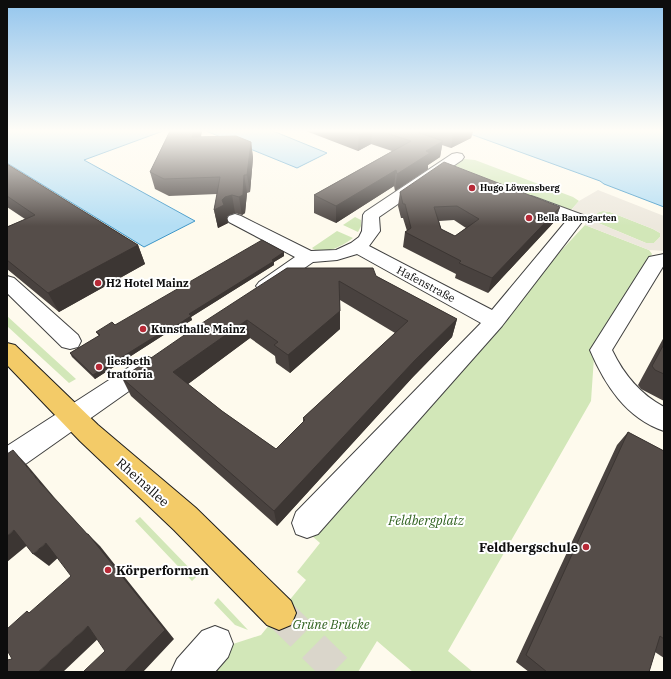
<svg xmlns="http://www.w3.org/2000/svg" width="671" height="679" font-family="'IBM Plex Serif',serif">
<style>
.green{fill:#d2e7b8}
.plaza{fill:#ede8dd;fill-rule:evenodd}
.water{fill:#b4def4;stroke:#3d96c8}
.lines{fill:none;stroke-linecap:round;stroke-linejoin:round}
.major-tunnel{stroke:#dad6cb;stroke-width:32;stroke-dasharray:32 16;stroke-linecap:butt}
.minor-casing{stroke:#404040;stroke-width:2}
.major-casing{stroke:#1e1e1e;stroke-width:2}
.minor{fill:#fff;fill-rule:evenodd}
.major{fill:#f3cb68;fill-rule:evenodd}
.wall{fill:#49423f;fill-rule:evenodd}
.shaded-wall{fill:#3c3633}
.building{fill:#554d49;stroke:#3c3633;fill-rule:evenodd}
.poi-dot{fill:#b72a37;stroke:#fff;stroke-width:1.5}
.labels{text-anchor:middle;stroke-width:4;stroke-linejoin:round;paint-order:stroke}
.far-poi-label{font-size:9px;font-weight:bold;fill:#0d0d0d;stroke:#fff;text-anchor:start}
.poi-label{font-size:11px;font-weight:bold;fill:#0d0d0d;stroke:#fff;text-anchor:start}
.street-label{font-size:11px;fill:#0d0d0d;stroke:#fff}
.near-street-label{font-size:13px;fill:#0d0d0d;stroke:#fff}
.near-park-label{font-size:13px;font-style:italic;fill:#306220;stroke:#fff}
.near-poi-label{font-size:13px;font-weight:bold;fill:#0d0d0d;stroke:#fff;text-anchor:end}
</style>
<rect width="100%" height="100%" fill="#fefaed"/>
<path class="green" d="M464,159l11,1 98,37 6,4 -7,8 -4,1 -113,-44 1,-2z
M603,211l7,1 43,17 7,4v4l-6,6h-8l-55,-23v-2l8,-6z
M355,217l6,3v6l-3,6 -15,-7z
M585,225l64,25 3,4 -58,103 -3,44 -143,250 25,21h-60l-36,-31 -19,31h-149l24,-28 28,-9 45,-55 -9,-8 23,-29 -17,-15z
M337,231l16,7c-9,7 -30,19 -41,10z
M7,316l69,63 -7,4 -62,-57z
M140,517l57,59 -5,5 -57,-60z
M218,598l30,32 -13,-5 -21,-22z"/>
<path class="plaza" d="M598,190l66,26v35l-15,-1 -64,-25 1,-4 -3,-4 -11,-8 7,-8zM603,211l7,1 43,17 7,4v4l-6,6h-8l-55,-23v-2l8,-6z"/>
<path class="water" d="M7,131h156l-79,29 111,61 -51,26 -137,-84z
M206,131h67l54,22 -30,15z
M462,131h202v76l-60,-23 -4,-3z"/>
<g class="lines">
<path class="major-tunnel" d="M279,613l60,59"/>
<g class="minor-casing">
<path id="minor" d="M457,153l5,1 2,3 -2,3 -83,57 1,14 -11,15 123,64 75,-90 -42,-16 -2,-3 2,-3 6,-2 6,2 46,17 2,3 -83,108 -184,208 -11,4 -11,-4 -4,-11 4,-11 185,-189 -124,-69 -20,6 -24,2 -40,28 -7,2 -7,-2 -3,-4 3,-4 36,-25 -66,-35 -2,-3 2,-3 6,-2 6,2 70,35 25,-1 15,-7 8,-6 3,-6 1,-16 2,-3 87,-58z
M664,254v11l-52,85c12,25 28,44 52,57v24c-38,-13 -59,-46 -74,-81l59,-93z
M7,276l7,2 64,57 3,6 -3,6 -8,2 -8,-2 -55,-54z
M148,357l8,3 4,6 -4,6 -139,98 -10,3v-27l133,-86z
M215,626l13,5 5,13 -5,13 -13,15h-44l6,-13 25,-28z"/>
</g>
<g class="major-casing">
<path id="major" d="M7,343l8,2 83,80 98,83 95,93 5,12 -5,12 -12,5 -12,-5 -93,-95 -94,-89 -73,-76z"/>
</g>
<use href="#minor" class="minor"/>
<use href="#major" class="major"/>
</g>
<path class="wall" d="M170,131h32l-1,6 50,5 2,16 -3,34 -3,1 -2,20 -3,2 -7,-2 -6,2 -2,2 1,6 -10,5 -4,-18 3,-16 -48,2 -14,-7 -5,-17z
M306,131h167l-2,7 -20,10 -9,-3 -2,12 -12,8v4l-33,22 -1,-5 -58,37 -22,-10v-18l78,-44 -21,-7 -13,7z
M7,164l131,81 7,19 -86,48 -52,-43v-42l18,-8 -18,-12z
M400,192l160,15 -5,14 -67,72 -33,-15 1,-4 -53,-27 2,-15 2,-1 -4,-13h-2l-3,-12zM454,220l12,8 -11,8 -14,-7 -2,-8z
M284,252v4l-10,6v3l-83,52 1,3 -17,10 -2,-1 -78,50 -23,-22 -2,-4 29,-17 -3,-4 19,-7z
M287,268l89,8 81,43 -5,18 -40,41 -135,148 -146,-130 -9,-18zM340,300l55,33 -92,85v4l-27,27 -54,-38 -34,-27 62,-46 25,18 1,7 14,10 50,-44z
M664,337v64l-23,-12 -3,-4z
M628,432l36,19v207l-9,-6 -6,20h-120l-13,-10 101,-217z"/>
<path class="shaded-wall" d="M194,131h8l-7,22 -3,-16z
M366,131h6l-1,13 -13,7 1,-16z
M457,131h16l-2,7 -20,10 2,-15z
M443,141l-3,16 -12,8v4l-33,22 2,-17 29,-23z
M251,142l2,16 -3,34 -3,-17z
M396,170l-2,16 -58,37v-17z
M244,175l3,18 -2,20 -3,2 -3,-18z
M232,195l3,18 -6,2 -2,2 1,6 -10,5 -4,-18 11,-13z
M560,207l-5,14 -67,72 4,-15z
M138,245l7,19 -86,48 -11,-19z
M284,252v4l-10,6v3l-83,52 1,3 -17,10 -1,-3 15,-13z
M340,311v18l-50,44 -2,-18z
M457,319l-5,18 -40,41 -135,148 -3,-15 141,-151z
M247,320l3,18 -70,52 -7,-18z
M172,326l1,3 -78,50 -2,-4z
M13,450l14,15 27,32 39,43 -5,-6 12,12 74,93 -31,33h-19l-37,-138 -47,-51z
M14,530l16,13 -23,19v-26z
M46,543l14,13 -11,10 -16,-12z
M88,626l14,9 -39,37h-25z"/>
<path class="building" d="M170,131h24l-2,6 44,-1 15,6 -4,33h-3l-1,20 -4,2 -7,-2 -7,2 -3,3 2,5 -10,5 6,-33 -56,2 -14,-7z
M348,131h18l-7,4z
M380,131h34l29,10 -17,10 4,2 -33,21 -1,-4 -60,36 -22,-11 97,-54z
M449,131h8l-4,2z
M444,162l116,45 -68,71 -33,-15 2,-2 -56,-29 6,-4 -6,-24h-2l-3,-12zM457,206l22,13 -24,17 -14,-7 -7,-22z
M7,164l131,81 -90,48 -41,-33v-33l28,-12 -28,-19z
M262,240l22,12 -12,8 2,1 -85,53 2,2 -17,11 -2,-1 -79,49 -23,-22 30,-18 -4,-3 16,-10 3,3z
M287,268h86l3,8 81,43 -42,41 -141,151 -152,-133 74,-51zM339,281l69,40 -105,97 2,2 -29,29 -54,-38 -49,-39 74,-52 31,22 -4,3 14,10 52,-44z
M664,344v30l-9,-4 -3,-4z
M628,432l36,19v188l-4,-3 -11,36h-102l-21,-17z
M13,450l27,33 47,51h1l77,96 -41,42h-41l22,-21 -17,-25 -50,46h-31v-12l5,-1 -5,-9v-21l20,-18 2,2 42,-37 -25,-33 -13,11 -19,-24 -7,6v-82z"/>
<linearGradient id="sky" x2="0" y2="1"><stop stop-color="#93c5ed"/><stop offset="0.58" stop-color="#fffdf7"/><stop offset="1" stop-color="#fffdf7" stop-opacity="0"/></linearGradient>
<rect width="671" height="226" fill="url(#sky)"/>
<g class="poi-dot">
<circle cx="472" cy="188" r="4"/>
<circle cx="529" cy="218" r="4"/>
<circle cx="98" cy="283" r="4"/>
<circle cx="143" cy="329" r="4"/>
<circle cx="99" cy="367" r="4"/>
<circle cx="586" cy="547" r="4"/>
<circle cx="108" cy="570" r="4"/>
</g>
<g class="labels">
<g class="far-poi-label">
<text x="480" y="191">Hugo Löwensberg</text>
<text x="537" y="221">Bella Baumgarten</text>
</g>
<g class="poi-label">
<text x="106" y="287">H2 Hotel Mainz</text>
<text x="151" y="333">Kunsthalle Mainz</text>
<text x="107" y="365">liesbeth<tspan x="107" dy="13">trattoria</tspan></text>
</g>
<g class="street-label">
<text transform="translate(426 284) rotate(28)" y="4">Hafenstraße</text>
</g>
<g class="near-street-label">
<text transform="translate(143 482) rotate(42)" y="5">Rheinallee</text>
</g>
<g class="near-park-label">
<text x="426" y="525">Feldbergplatz</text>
<text x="331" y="629">Grüne Brücke</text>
</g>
<g class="near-poi-label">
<text x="578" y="552">Feldbergschule</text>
<text x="116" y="575" text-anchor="start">Körperformen</text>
</g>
</g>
<rect width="671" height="679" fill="none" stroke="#0d0d0d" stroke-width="16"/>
</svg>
